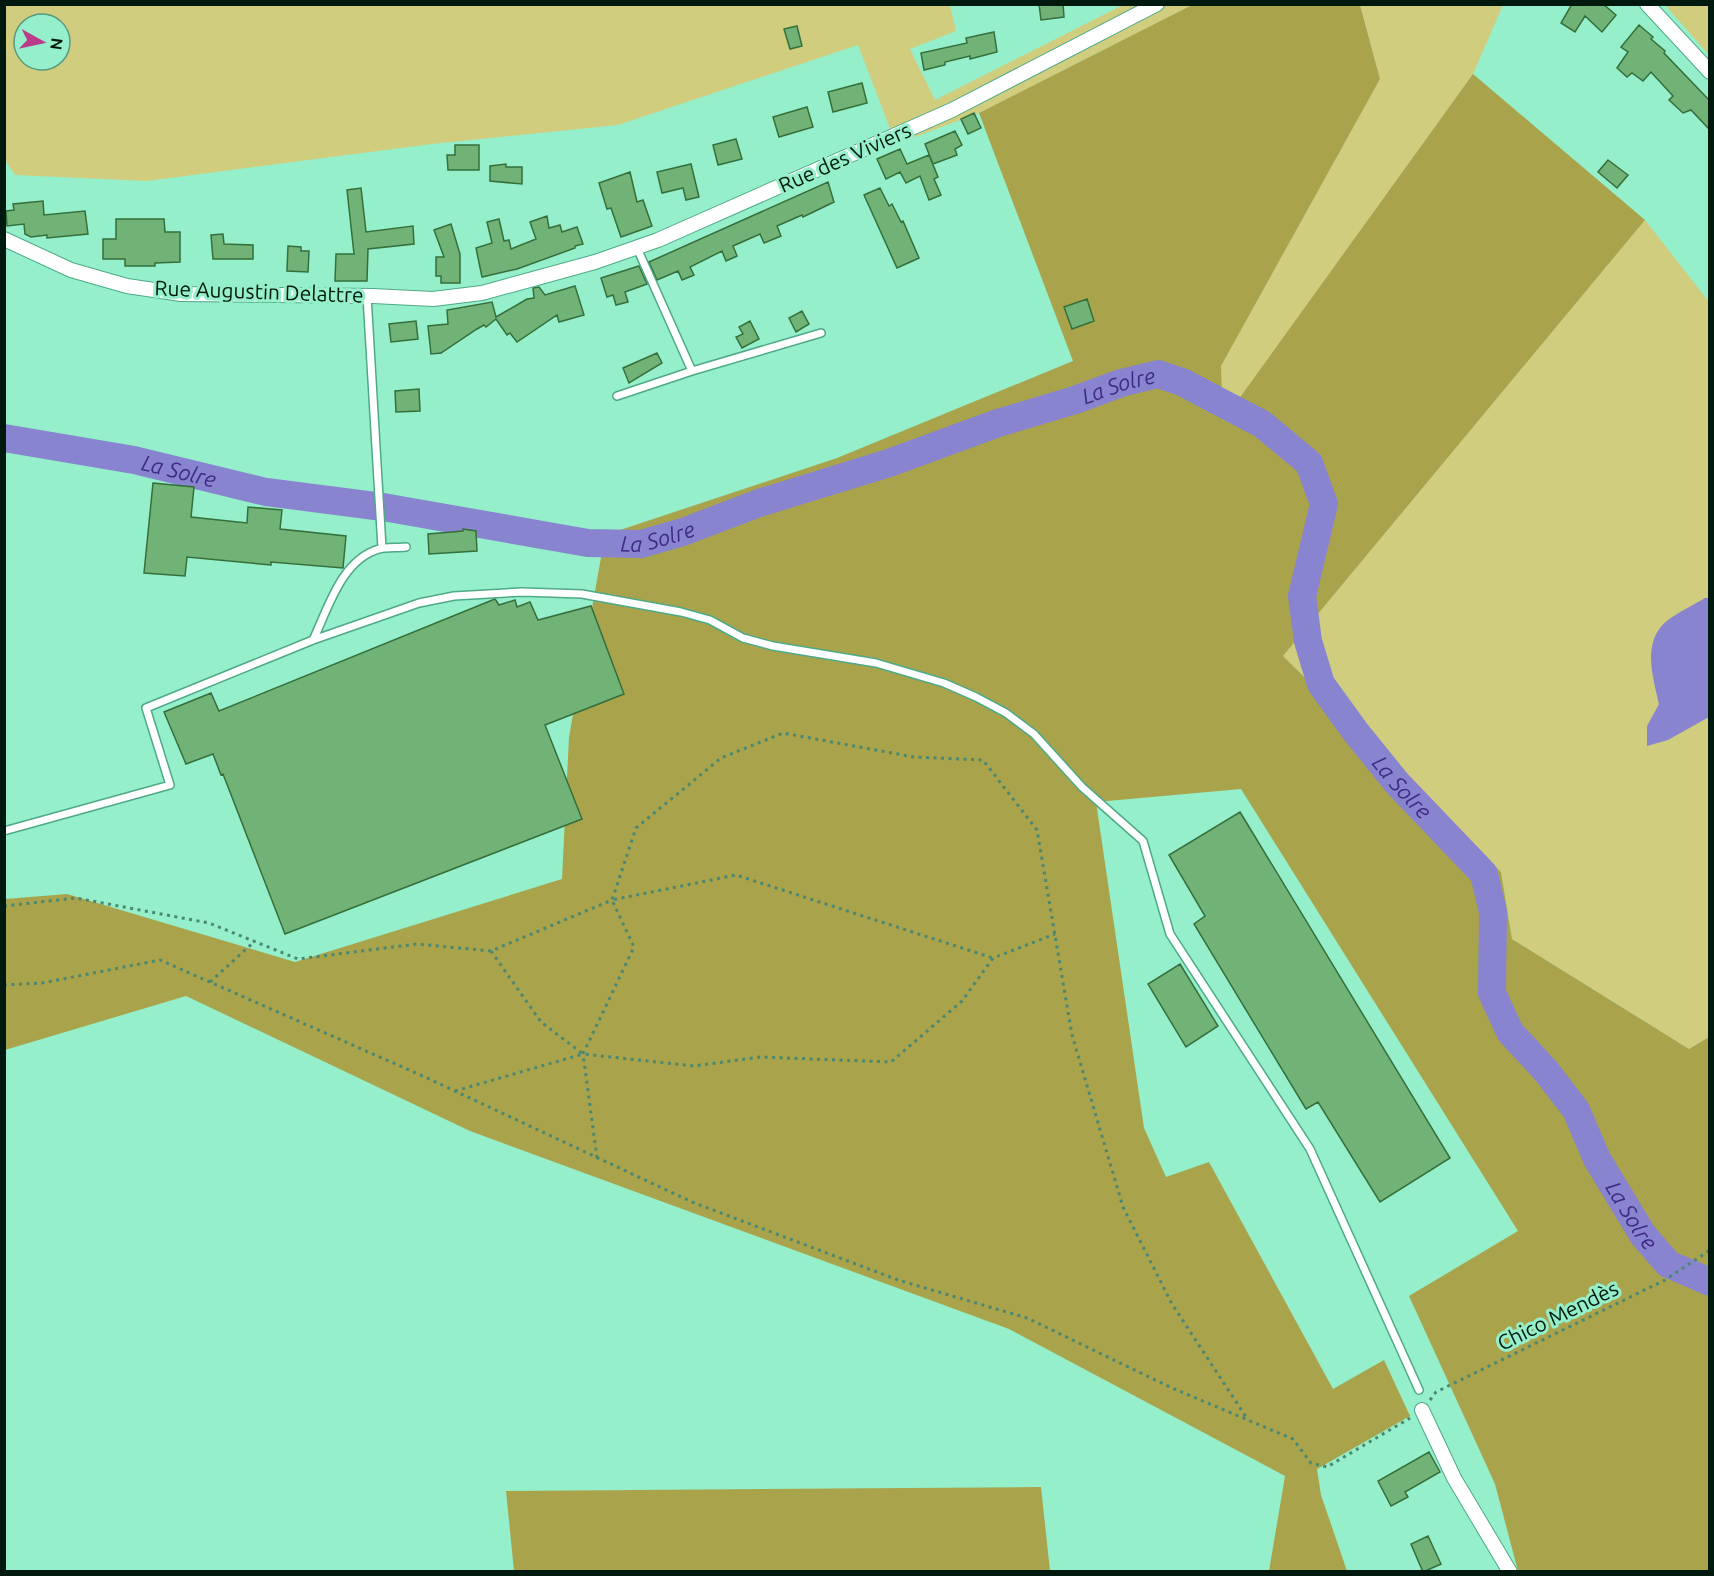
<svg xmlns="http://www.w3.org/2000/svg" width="1714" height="1576" font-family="Ubuntu,sans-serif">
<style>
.green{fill:#d1cd7f;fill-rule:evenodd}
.forest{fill:#a9a44c}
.water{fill:#8984cf}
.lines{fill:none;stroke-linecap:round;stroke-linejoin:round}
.river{stroke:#8984cf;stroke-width:28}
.building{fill:#71b376;stroke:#356f3b;stroke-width:1.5}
.lane-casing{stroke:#4ea987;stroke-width:10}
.street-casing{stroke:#4ea987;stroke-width:16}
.path{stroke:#4c876f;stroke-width:3;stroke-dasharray:3 4.5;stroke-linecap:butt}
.lane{stroke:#fff;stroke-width:7}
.street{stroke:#fff;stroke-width:14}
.labels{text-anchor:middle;stroke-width:6;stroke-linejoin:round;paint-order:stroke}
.street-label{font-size:21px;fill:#00190f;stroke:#94efca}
.water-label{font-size:22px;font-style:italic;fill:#3d2c85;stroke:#94efca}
</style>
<rect width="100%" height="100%" fill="#94efca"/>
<path class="green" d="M4,5h946l6,26 -46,18 25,51 188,-95h69l-213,108 -83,31 -38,-99 -240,80 -186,19 -285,37 -132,-6 -10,-15zM24,24h36v36h-36z
M1360,5h143l-30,69 -250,348 -2,-56 159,-287z
M1665,5h44v50z
M1645,220l64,82v735l-20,12 -177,-110 -11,-67 -218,-216z"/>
<path class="forest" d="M1192,5h168l20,74 -159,287 2,55 250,-347 172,146 -362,436 218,216 11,67 177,110 20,-12v534h-191l-23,-87 -86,-188 109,-65 -277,-442 -145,13 48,326 22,49 43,-15 124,227 51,-29 26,56 -93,53 4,26 26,76h-78l16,-95 -276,-147 -539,-198 -284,-135 -181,54v-151l62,-5 228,68 267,-83 7,-142 36,-202 232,-77 236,-97 -94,-248z
M1041,1487l9,84h-536l-8,-80z"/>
<path class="water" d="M1705,598h4v119l-41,23 -21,6v-20l12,-22c-6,-28 -18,-63 9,-84 11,-8 25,-15 37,-22z"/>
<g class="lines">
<path class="river" id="s1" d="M4,438l130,22 132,32 117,15 205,36 53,1 42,-12 76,-29 130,-40 109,-40 77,-23 46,-17 37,-9 24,8 38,20 42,22 47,39 15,41 -22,92 6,45 13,43 34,47 42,52 87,91 9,38 -1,81 18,39 36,39 30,39 21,49 46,76 25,29 42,18"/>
</g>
<path class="building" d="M1039,4h24l1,13 -23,3z
M1572,4h31l13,11 -14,17 -17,-16 -10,16 -14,-9z
M1639,25l14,12 -2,2 14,12 -1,2 46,48v29l-19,-20 -8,3 -14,-13 4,-4 -22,-24 -8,9 -11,-8 -5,4 -10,-9 11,-16 -7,-5z
M797,26l5,20 -12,3 -6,-20z
M994,32l3,20 -27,7v-3l-25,6v3l-21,5 -3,-17 46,-10 -1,-5z
M862,83l5,20 -34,9 -5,-20z
M807,107l6,20 -34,10 -6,-20z
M974,113l7,15 -13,6 -7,-15z
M955,131l7,14 -7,4 2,6 -24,9 -8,-20z
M736,139l6,20 -24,6 -5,-20z
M455,145h24v25h-31l-1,-15h8z
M900,149l7,15 22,-9 9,22 -4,2 7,16 -12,5 -9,-24 -14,7 -6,-11 -14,7 -9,-20z
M1608,160l20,15 -11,13 -19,-16z
M506,164v3h16v17l-32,-3v-15z
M691,164l8,33 -13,3 -3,-12 -21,5 -5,-21z
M630,172l7,30 6,-2 9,26 -31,11 -10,-29 -4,1 -8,-26z
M828,182l6,20 -31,15 -1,-2 -25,11 4,10 -17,7 -4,-9 -27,12 4,10 -11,5 -4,-10 -32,16 4,8 -12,5 -4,-9 -21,9 -8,-18z
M361,188l5,44 47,-6 1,18 -46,5 -1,32h-32l1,-27h18l-7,-64z
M880,188l9,18 3,-2 9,18 2,-1 16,37 -22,10 -33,-73z
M43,201l1,14 41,-4 3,23 -41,4v-3l-16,2 -6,-3 -1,-10 -17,2 -1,-15 8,-1 -1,-6z
M547,216l2,12 11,-3 2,7 15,-5 6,17 -8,2v2l-58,21 -35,8 -6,-29 16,-5 -5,-21 12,-3 5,22 5,-1 2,9 25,-10 -6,-17z
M116,219h48l1,13h15v30l-25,1v3h-30v-7h-22v-20h13z
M451,224l9,30v29h-19v-7h-5v-19h8l-10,-27z
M223,234l1,10 29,1v14h-40l-2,-24z
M288,246l13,1v4h8l-1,21 -21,-1z
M639,266l8,18 -22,8 3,10 -12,3 -3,-10 -6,2 -6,-19z
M575,286l9,29 -25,7 -2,-7 -40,27 -7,-9 -3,2 -11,-16 -10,8 -2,-2 -7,4 -36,24 -10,1 -3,-28 20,-2 -1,-14 45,-8 4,15 31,-18 7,-1 -1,-10 6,-1 6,8z
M1087,299l7,22 -22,8 -8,-22z
M802,311l7,13 -13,8 -7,-14z
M416,321l2,18 -27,3 -2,-18z
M750,321l9,18 -17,9 -6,-11 7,-3 -4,-7z
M657,353l5,10 -33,20 -6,-15z
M419,389l1,22 -24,1 -1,-21z
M153,483l41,4 -3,30 56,6 1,-16 34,3 -2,19 66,7 -3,32 -72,-6v3l-84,-8 -2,19 -41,-3z
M463,529l13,2 1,20 -48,3 -1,-20 35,-3z
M495,599l4,6 16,-5 2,7 13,-5 8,18 53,-14 33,88 -79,31 37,94 -297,115 -62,-160 -2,1 -8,-21 -27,10 -22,-52 47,-19 8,18z
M1240,812l210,346 -70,44 -62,-100 -12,7 -112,-185 11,-8 -36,-61z
M1180,964l38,62 -32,21 -38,-63z
M1429,1452l11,20 -35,20 3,5 -17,9 -13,-25z
M1428,1536l13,28 -18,8 -12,-28z"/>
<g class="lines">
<g class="lane-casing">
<path id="lane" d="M637,248l55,123 129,-38
M367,296l15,252
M617,396l75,-25
M313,640c15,-31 28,-80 66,-91 8,-2 18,-1 27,-2
M4,831l166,-46 -24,-77 167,-68 106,-37 35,-7 68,-4 60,2 99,18 29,8 33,18 30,8 103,17 68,20 32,14 30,16 28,21 48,53 61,54 27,93 140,215 109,241"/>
</g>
<g class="street-casing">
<path id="street" d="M1647,4l63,68
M4,239l67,31 56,16 54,8 192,2 60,3 49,-6 113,-31 63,-22 294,-130 205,-106
M1422,1410l32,68 56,94"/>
</g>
<path class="path" d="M4,906l72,-8 133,25 89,36 119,-15 74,7 121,-51 24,-72 85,-70 62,-25 131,24 69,3 54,70 35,205 51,172 49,97 76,116
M491,951l50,71 42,32 111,12 66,-9 131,5 71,-61 31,-43 62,-24
M210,982l45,-41
M4,985l38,-2 118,-23 265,117 267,125 206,78 129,38 145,70 121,51 18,24 16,4 83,-49
M455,1091l128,-37
M597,1158l-14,-104 51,-107 -22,-47 124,-25 257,83
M1430,1400l6,-8 229,-112 45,-30"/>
<use href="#lane" class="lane"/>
<use href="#street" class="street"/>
</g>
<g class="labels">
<g class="street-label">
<text transform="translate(845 158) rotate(-24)" y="7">Rue des Viviers</text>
<text transform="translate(259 292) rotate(2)" y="7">Rue Augustin Delattre</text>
<text transform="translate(1558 1316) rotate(-26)" y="7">Chico Mendès</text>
</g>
<g class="water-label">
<text dy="8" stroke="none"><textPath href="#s1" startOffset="1150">La Solre</textPath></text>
<text dy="8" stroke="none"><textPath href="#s1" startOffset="178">La Solre</textPath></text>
<text dy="8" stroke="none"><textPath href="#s1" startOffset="664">La Solre</textPath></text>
<text dy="8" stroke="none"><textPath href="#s1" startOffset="1728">La Solre</textPath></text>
<text dy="8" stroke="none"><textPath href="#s1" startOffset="2232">La Solre</textPath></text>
</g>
</g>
<rect width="1714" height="1576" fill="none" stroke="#00190f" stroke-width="12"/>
<g transform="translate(42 42) rotate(98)"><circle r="28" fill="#94efca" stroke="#59997f" stroke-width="1.5"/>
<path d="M0-4.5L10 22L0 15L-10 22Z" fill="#ba3c8b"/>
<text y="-9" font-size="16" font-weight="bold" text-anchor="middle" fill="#00190f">N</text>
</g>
</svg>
